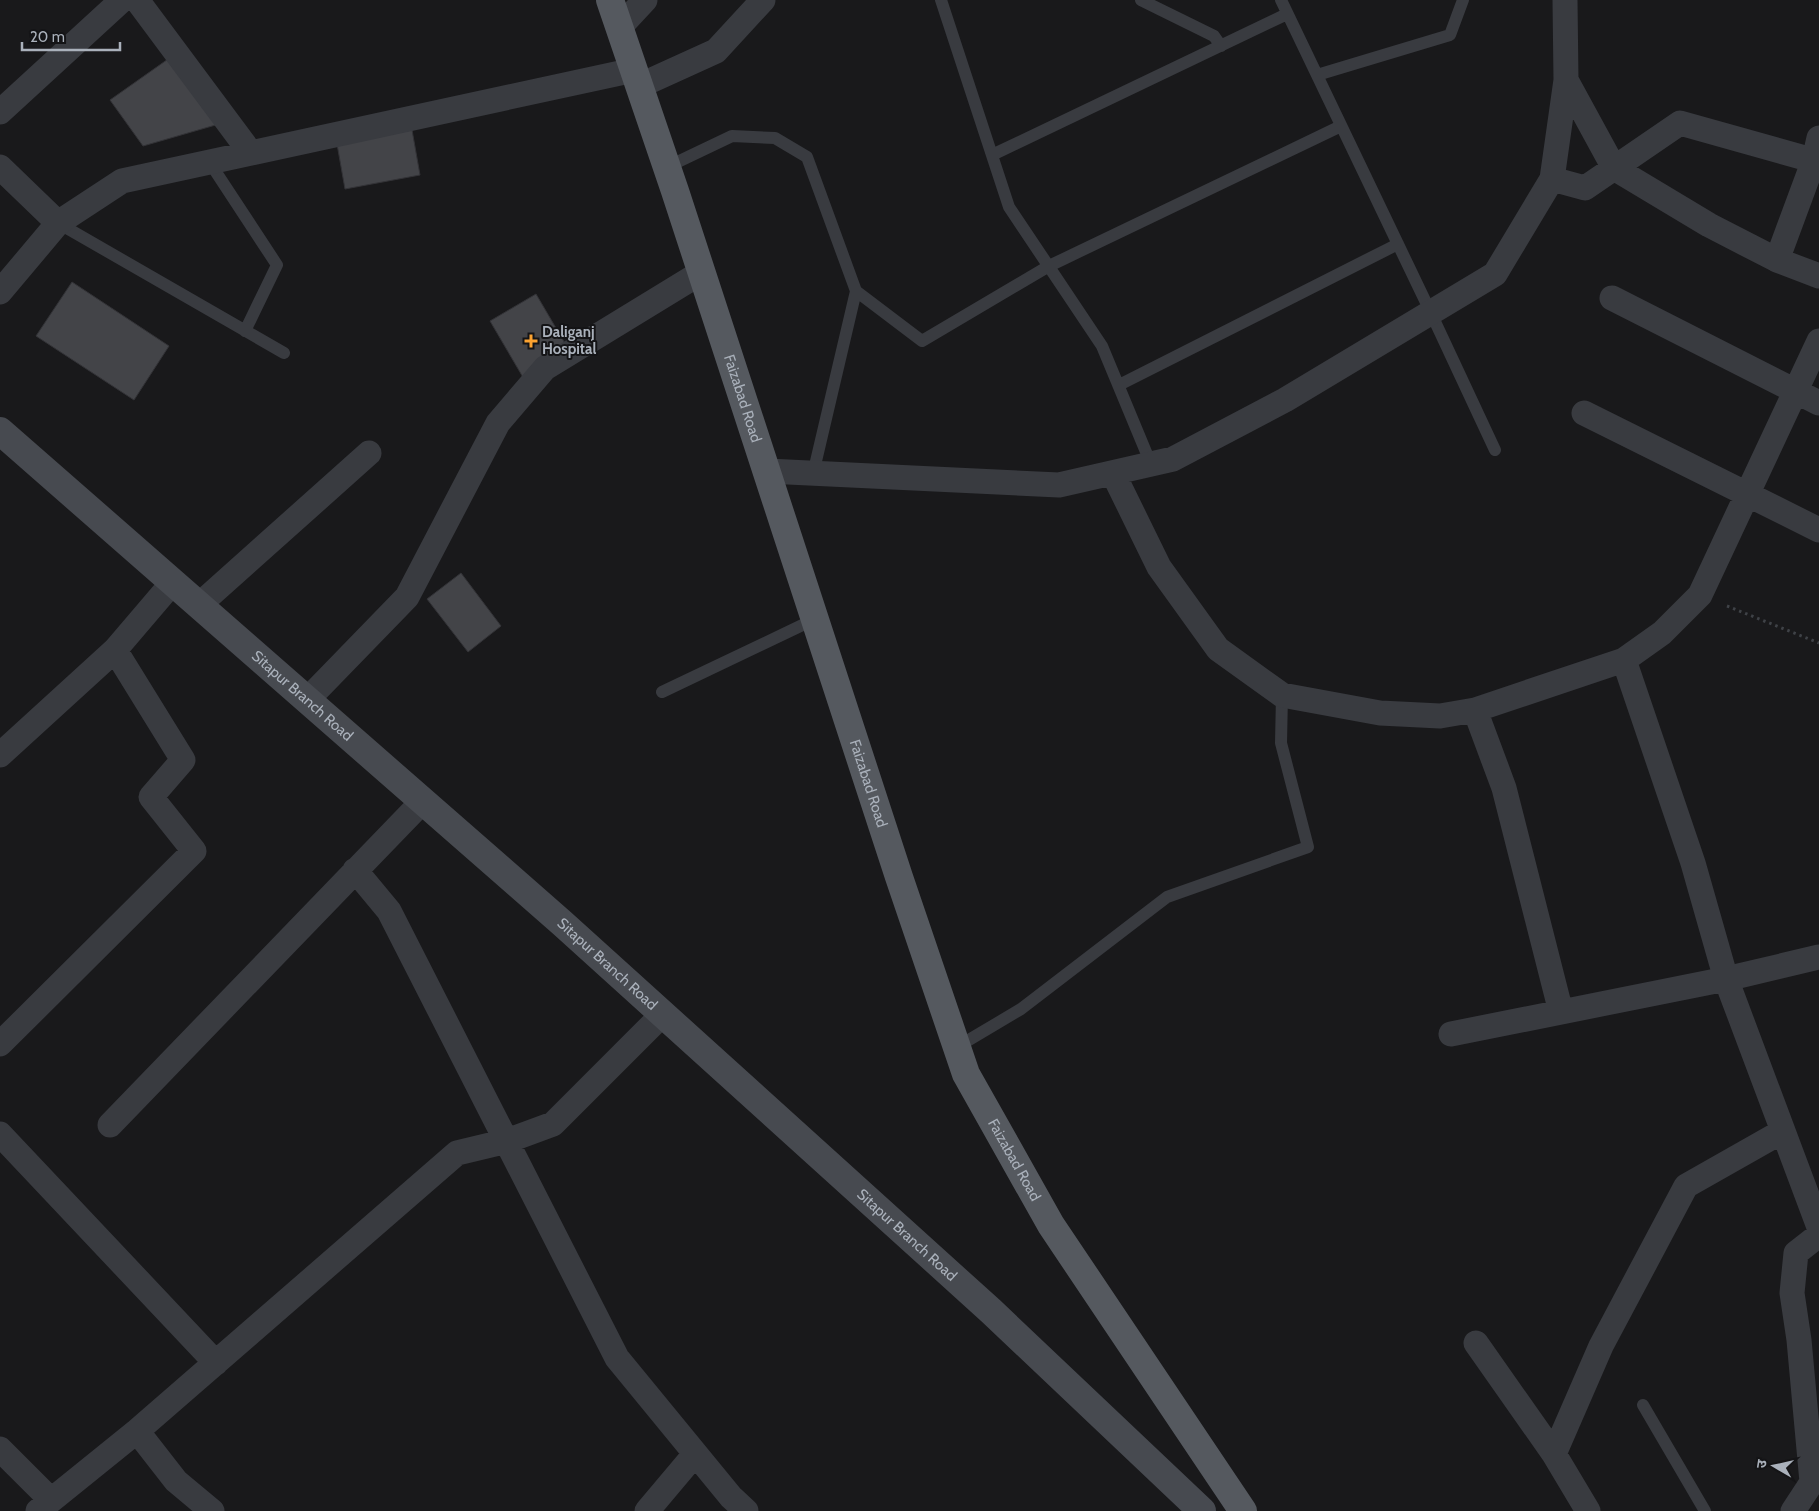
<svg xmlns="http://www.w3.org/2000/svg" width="1819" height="1511" font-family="Cabin,'Noto Sans Devanagari',sans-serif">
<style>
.building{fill:#434448;stroke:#333337}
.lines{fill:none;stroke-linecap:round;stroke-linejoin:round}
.path{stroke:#3f4247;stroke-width:3;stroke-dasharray:2.5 4;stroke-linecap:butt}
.lane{stroke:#393b40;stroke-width:12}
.street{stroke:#393b40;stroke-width:25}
.secondary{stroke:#474a50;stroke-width:28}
.primary{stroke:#55595f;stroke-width:28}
.poi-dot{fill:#fba331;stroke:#141416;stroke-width:2}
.labels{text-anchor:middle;stroke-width:4;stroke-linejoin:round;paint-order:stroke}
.poi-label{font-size:15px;font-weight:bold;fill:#aab1bb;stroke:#141416;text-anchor:start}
.street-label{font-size:15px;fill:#aab1bb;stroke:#141416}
</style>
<rect width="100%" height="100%" fill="#19191b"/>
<path class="building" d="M171,57l48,67 -76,22 -33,-46z
M412,130l8,45 -75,14 -8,-45z
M72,282l97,64 -35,54 -98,-64z
M536,294l34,58 -46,27 -34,-58z
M461,573l40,53 -33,26 -41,-53z"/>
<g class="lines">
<path class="path" d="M1727,606l92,37"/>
<path class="lane" d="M941,0l68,207 93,139 49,118
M1141,0l73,36 7,10
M1281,0l150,313 64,137
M1317,75l133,-40 13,-35
M992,155l295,-141
M210,163l67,102 -32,66
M667,167l65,-31 43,2 32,19 49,134 -43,183
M58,223l226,130
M856,291l66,50 127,-75 292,-140
M1119,385l279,-141
M662,692l153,-73
M957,1047l64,-38 146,-112 141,-50 -27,-104 1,-48
M1643,1405l62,106"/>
<path class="street" d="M137,0l113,152
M619,28l26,-28
M1566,80l48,88 95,57 68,35 42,16
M639,86l77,-35 47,-51
M0,112l122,-112
M0,167l58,56
M1552,179l33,9 95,-65 139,39
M1777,260l37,-100 5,-22
M0,292l58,-69 64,-42 512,-111
M1612,298l207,105
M1584,413l235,117
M767,471l292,14 114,-26 112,-59 210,-126 57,-95 14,-99 -1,-80
M1113,473l46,94 59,82 64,46 98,18 60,3 35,-6 149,-50 38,-27 38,-38 119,-254
M199,605l170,-152
M1624,660l69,203 33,116 93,248
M307,700l100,-103 91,-174 47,-55 157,-96
M1475,710l29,78 57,224
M0,755l115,-105 58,-68
M355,870l34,41 228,447 114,139 15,14
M1451,1034l275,-55 93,-22
M0,1044l194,-193 -43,-54 32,-37 -68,-110
M110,1125l313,-324
M0,1134l216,229
M1476,1343l78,111 34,57
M137,1431l39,50 36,30
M0,1449l51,51
M1554,1454l47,-108 85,-160 97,-55
M38,1511l99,-80 320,-278 50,-12 46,-17 110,-110
M647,1511l48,-57
M1793,1511l19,-29 -13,-142 -7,-47 4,-40 23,-18"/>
<path class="secondary" id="s1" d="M0,431l562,492 429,388 211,200"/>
<path class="primary" id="s2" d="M610,0l65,191 224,686 67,197 85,151 192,286"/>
</g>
<path class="poi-dot" d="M528.5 333.5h5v5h5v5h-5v5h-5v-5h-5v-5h5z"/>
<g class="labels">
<g class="poi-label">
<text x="542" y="337">Daliganj<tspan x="542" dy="17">Hospital</tspan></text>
</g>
<g class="street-label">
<text dy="5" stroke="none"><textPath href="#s2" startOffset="420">Faizabad Road</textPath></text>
<text dy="5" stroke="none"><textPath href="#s1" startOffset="402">Sitapur Branch Road</textPath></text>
<text dy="5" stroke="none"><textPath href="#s2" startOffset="825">Faizabad Road</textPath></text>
<text dy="5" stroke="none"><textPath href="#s1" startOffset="808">Sitapur Branch Road</textPath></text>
<text dy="5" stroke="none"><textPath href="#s2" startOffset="1230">Faizabad Road</textPath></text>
<text dy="5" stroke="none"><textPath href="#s1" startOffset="1212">Sitapur Branch Road</textPath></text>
</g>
</g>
<g transform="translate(1774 1466) rotate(279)" stroke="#141416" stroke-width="4" paint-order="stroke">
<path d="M0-4L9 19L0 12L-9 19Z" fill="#aab1bb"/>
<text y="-8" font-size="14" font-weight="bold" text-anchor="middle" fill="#aab1bb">उ</text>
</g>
<path d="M22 42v8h98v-8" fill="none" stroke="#aab1bb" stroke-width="2.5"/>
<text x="30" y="42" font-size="15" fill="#aab1bb" stroke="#141416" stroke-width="4" paint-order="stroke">20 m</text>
</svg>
